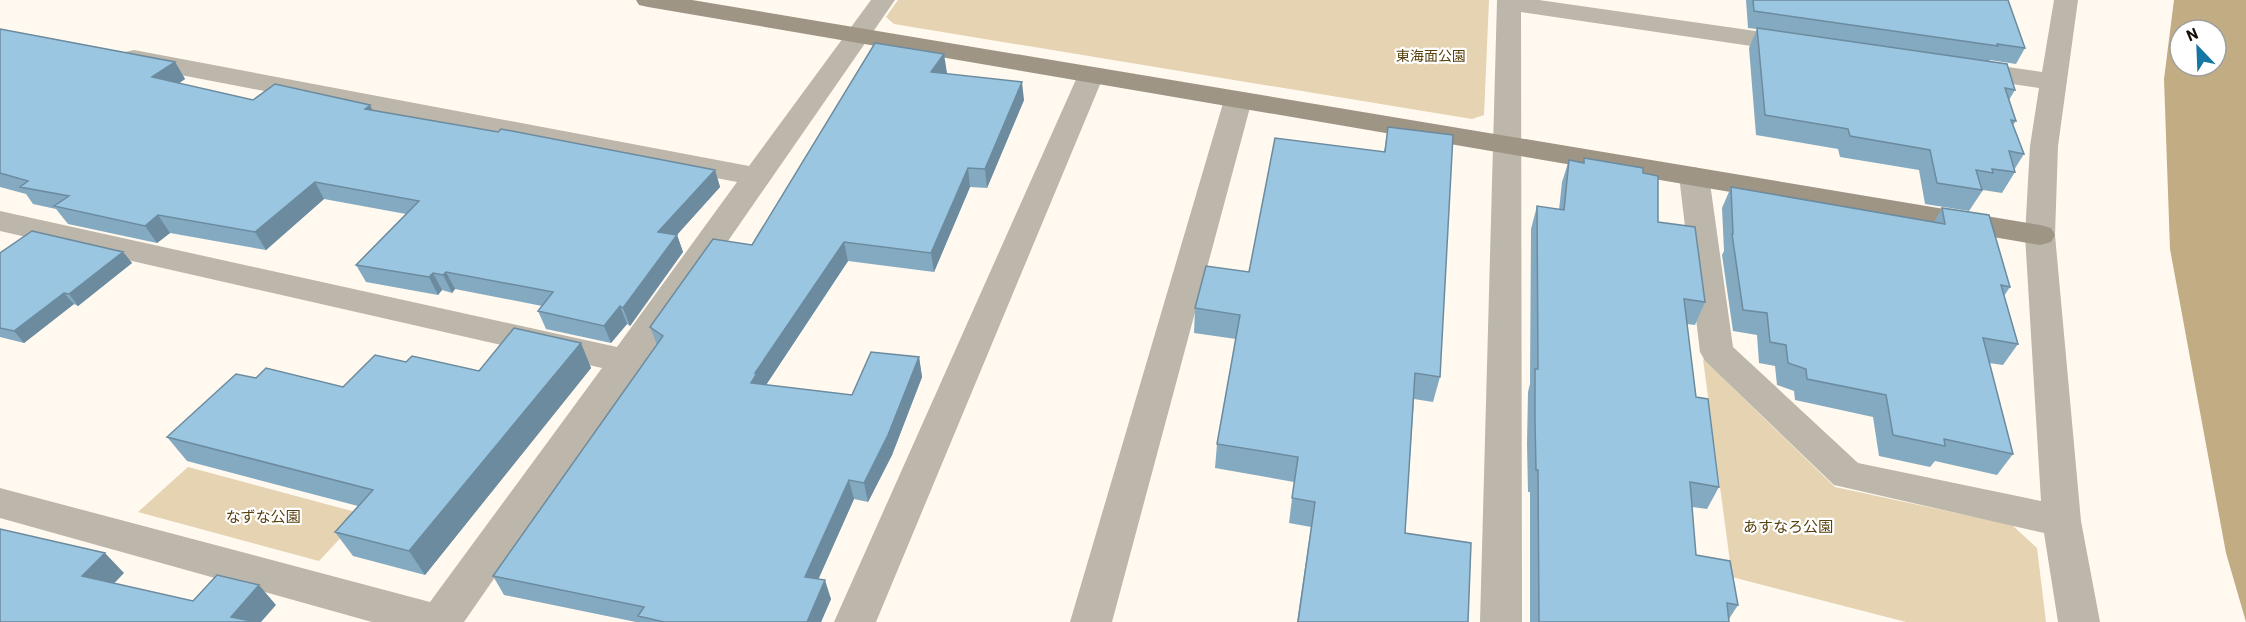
<svg xmlns="http://www.w3.org/2000/svg" width="2246" height="622" font-family="Barlow,'Noto Sans JP',sans-serif">
<style>
.green{fill:#e5d3b2}
.water{fill:#c2ac83;fill-rule:evenodd}
.lines{fill:none;stroke-linecap:round;stroke-linejoin:round}
.street{fill:#bcb6ab;fill-rule:evenodd}
.secondary{fill:#9e9585;fill-rule:evenodd}
.wall{fill:#84aac2}
.shaded-wall{fill:#6c8b9e}
.building{fill:#9ac6e1;stroke:#6c8b9e;stroke-width:1.5}
.labels{text-anchor:middle;stroke-width:4.5;stroke-linejoin:round;paint-order:stroke}
.far-park-label{font-size:14px;fill:#58410e;stroke:#fff}
.park-label{font-size:15px;fill:#58410e;stroke:#fff}
</style>
<rect width="100%" height="100%" fill="#fff9ef"/>
<path class="green" d="M898,0h591l-5,115 -12,4 -578,-95 -8,-7z
M1703,359l132,128 177,38 25,23 9,74h-140l-174,-45z
M188,467l175,47 -44,47 -181,-49z"/>
<path class="water" d="M2174,0h72v622l-20,-69 -56,-304 -6,-170zM2180,30h36v36h-36z"/>
<g class="lines">
<path class="street" d="M871,0h24l-431,622h-92l-372,-104v-30l430,114 172,-234 -602,-137v-20l617,136 120,-165 -603,-116 -9,-2 -4,-6 4,-6 9,-2 615,116z
M1497,0h42l259,37 9,3 4,5 -4,5 -9,3 -277,-41 1,610h-42z
M2054,0h24l-20,146 -3,89 26,286 19,101h-42l-14,-89 -210,-48 -129,-124 -5,-9 -21,-176 5,-6 10,-3 10,3 5,6 24,171 125,116 183,38 -16,-266 5,-89 9,-58 -74,-11 -9,-2 -4,-6 4,-6 9,-2 77,11z
M1091,67l9,2 4,6 -228,547h-42l244,-547 4,-6z
M1238,92l10,2 4,6 -140,522h-42l154,-522 4,-6z"/>
<path class="secondary" d="M636,0h56l1348,225 11,3 4,7 -4,7 -11,3 -1392,-238 -9,-2z"/>
</g>
<path class="wall" d="M1746,0h262l17,48 -9,16 -26,-4 -1,1 26,29 -6,10 7,21 -3,4 11,29 -10,16 1,2 -13,21 -19,-3 -14,21 -44,-7 -6,-34 -79,-13 -2,-8 -82,-14 -7,-87 8,-19 -9,-1z
M0,29l175,33 10,17 -7,5 75,16 119,10 343,60 5,17 -43,48 6,17 -53,74 -3,-2 -16,19 -65,-14 -8,-18 4,-5 -87,-17 -3,4 -10,-3 -4,5 -72,-13 -10,-17 50,-51 -82,-15 -58,51 -96,-17 -13,10 -89,-19 -12,-15 -23,-5 -7,-10 -26,-7z
M947,73l-1,1 78,26 -37,88 -17,-1 -36,85 -86,-11 -82,124 86,10 67,-38 3,20 -30,78 -24,47 -14,-3 -36,80 13,20 -10,23h-185l-132,-27 -11,-19 164,-231 -7,-18 102,-82z
M1388,127l52,250 -7,25 -19,-3 -9,134 63,89h-171l14,-95 -22,-4 5,-41 -79,-14 2,-24 19,-105 -42,-6 1,-25 54,-36 135,-120z
M1584,158l59,15 15,49 47,80 -10,23 -8,-1 9,73 23,90 -12,22 -15,-2 4,48 42,50 -9,14v3h-199v-130h-2l-1,-48 1,-52 2,-8 1,-155 6,-23 22,4 3,-28 7,-22 14,3z
M1731,187l203,35 8,-14 68,79 -6,9 14,48 -15,21 -14,-2 24,91 -16,21 -62,-14 -5,6 -51,-11 -6,-39 -78,-17 -1,-9 -17,-6 -2,-19 -16,-3 -2,-28 -24,-4 -11,-76 2,-4 -2,-43z
M123,252l9,11 -54,43 -4,-2 -50,39 -24,-6v-84z
M581,343l10,25 -166,207 -72,-19 -18,-24 23,-26 -171,-45 -20,-24 89,-59 87,9 63,-25 73,9z"/>
<path class="shaded-wall" d="M944,54l3,19 -13,18 -3,-19z
M175,62l10,17 -22,15 -11,-17z
M1022,82l2,18 -37,88 -2,-19z
M370,105l8,17 -13,-13z
M968,168l2,19 -36,85 -3,-19z
M715,170l5,17 -56,62 -6,-17z
M315,182l9,17 -58,51 -11,-18z
M158,215l12,18 -13,10 -12,-17z
M677,235l6,17 -53,74 -7,-18z
M844,242l4,19 -86,130 -11,-8 4,-10z
M123,252l9,11 -54,43 -9,-12z
M446,272l9,17 -3,4 -9,-18z
M433,273l9,17 -4,5 -9,-18z
M64,293l10,11 -50,39 -10,-12z
M620,306l7,18 -16,19 -7,-17z
M581,343l10,25 -166,207 -16,-24z
M919,357l3,20 -30,78 -24,47 -4,-19z
M849,480l5,19 -43,97 -6,-19z
M105,553l19,20 -22,23 -20,-20z
M825,580l6,19 -10,23h-14z
M259,585l17,20 -15,17h-25l-5,-5z"/>
<path class="building" d="M1753,0h255l17,48 -28,-4 1,2 -244,-35z
M1757,28l250,36 8,26 -10,-2 11,33 -5,-1 13,34 -15,-3 6,21 -23,-3 1,4 -17,-3 6,20 -45,-7 -7,-33 -80,-14 -2,-7 -83,-14z
M0,29l175,33 -23,15 101,23 22,-16 95,21 -5,4 133,23 3,-3 214,41 -57,62 19,3 -54,73 -3,-2 -16,20 -66,-15 15,-19 -107,-20 -3,3 -10,-2 -4,4 -73,-12 63,-64 -104,-19 -60,50 -97,-17 -13,11 -91,-20 15,-10 -49,-9 8,-6 -28,-8z
M875,43l69,11 -13,18 91,10 -37,87 -17,-1 -37,85 -87,-11 -89,131h2l-6,10 101,12 19,-43 48,5 -31,78 -24,48 -15,-3 -44,97 20,3 -18,42h-143l-26,-6 6,-9 -151,-31 170,-240 -13,-9 63,-88 39,6z
M1388,127l65,8 -13,242 -25,-4 -10,160 66,10 -3,79h-170l17,-120 -23,-4 6,-41 -81,-13 23,-129 -45,-7 11,-42 43,6 26,-134 110,14z
M1584,158l59,10v5l15,3v46l37,5 10,75 -21,-3 12,98 12,2 11,88 -29,-5 6,73 34,6 8,44 -11,-2 2,19h-190l-1,-152h-2l-1,-49v-52h3l-1,-163 27,4 5,-50 15,3z
M1731,187l214,37 -3,-16 47,7 21,72 -9,-2 17,59 -35,-6 30,116 -69,-15 1,7 -52,-11 -7,-40 -79,-16 -1,-10 -18,-6 -2,-18 -16,-3 -3,-29 -24,-3 -11,-76h1z
M32,231l91,21 -54,42 -5,-1 -50,38 -14,-3v-75z
M514,328l67,15 -172,208 -74,-19 38,-42 -206,-53 69,-63 20,4 10,-10 77,19 32,-32 31,7 6,-6 67,15z
M0,529l105,24 -23,23 111,25 24,-26 42,10 -28,32 25,5h-256z"/>
<g class="labels">
<g class="far-park-label">
<text x="1431" y="61">東海面公園</text>
</g>
<g class="park-label">
<text x="263" y="522">なずな公園</text>
<text x="1788" y="532">あすなろ公園</text>
</g>
</g>
<g transform="translate(2198 48) rotate(337)"><circle r="28" fill="#ffffff" stroke="#a2a09c" stroke-width="1.5"/>
<path d="M0-4.5L10 22L0 15L-10 22Z" fill="#1777a4"/>
<text y="-9" font-size="16" font-weight="bold" text-anchor="middle" fill="#161108">N</text>
</g>
</svg>
